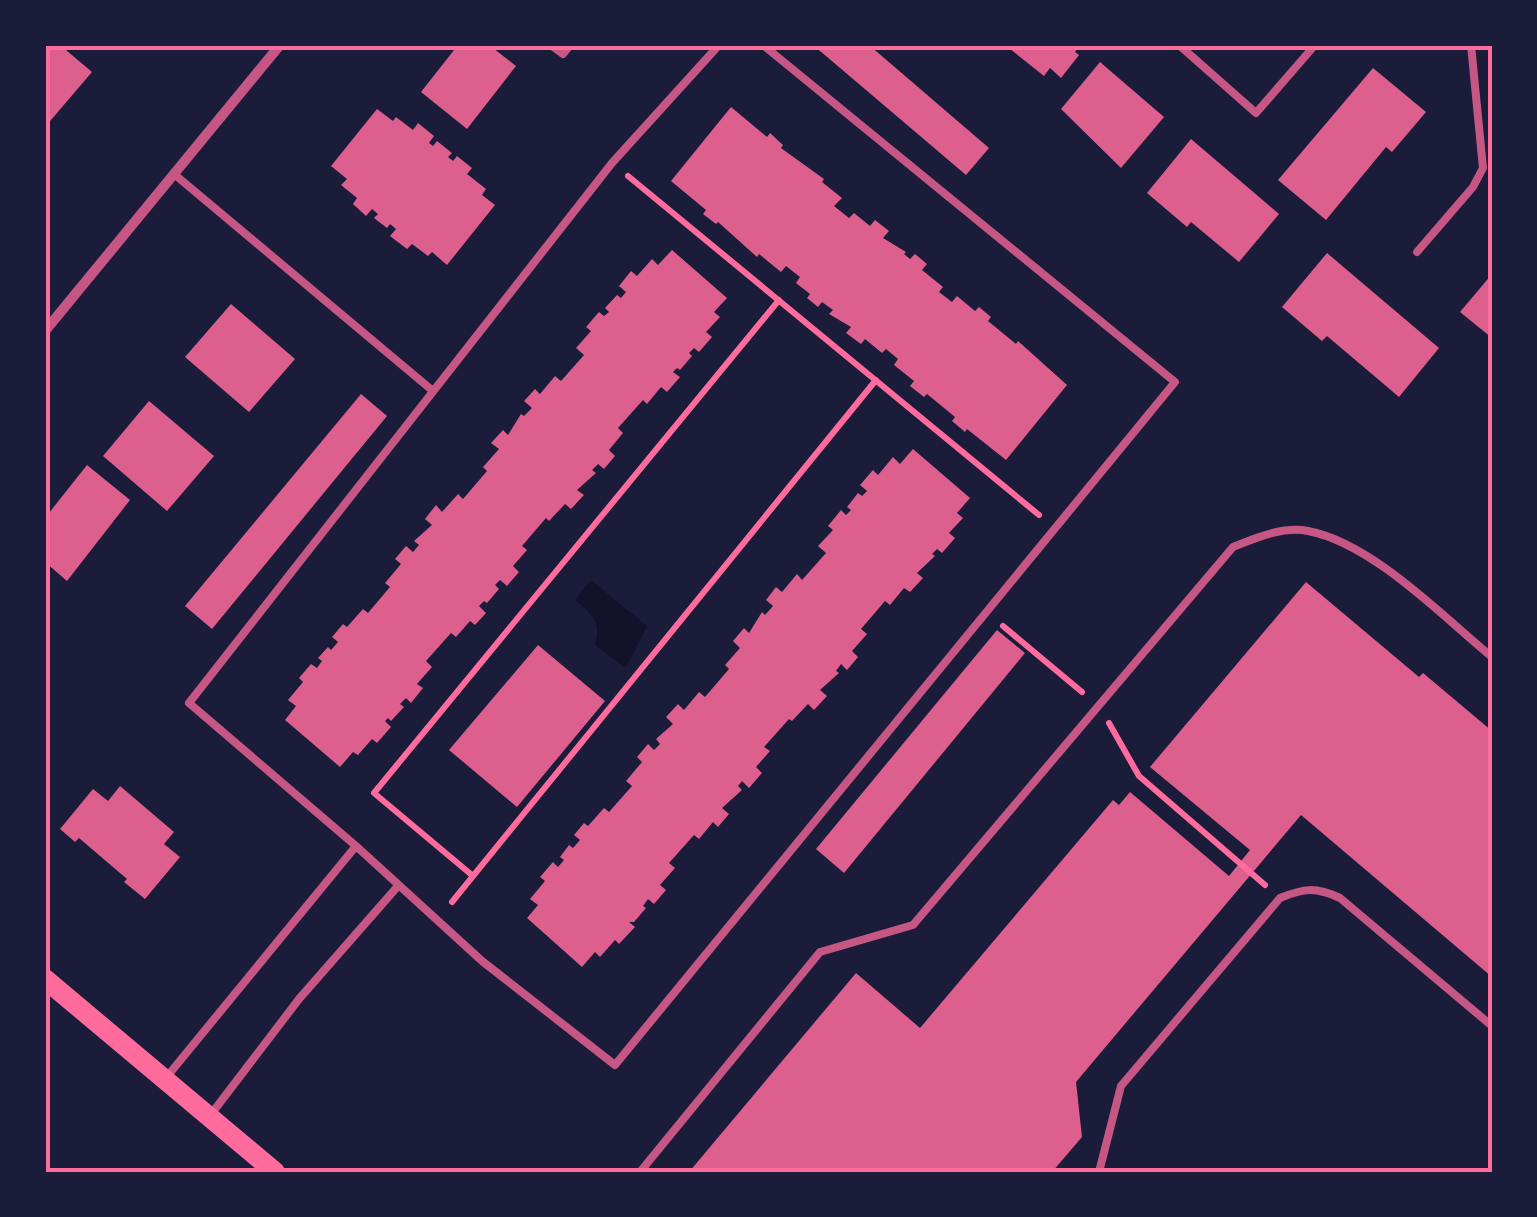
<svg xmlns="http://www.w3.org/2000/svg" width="1537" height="1217" font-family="Rubik,sans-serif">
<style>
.water{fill:#12122b}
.building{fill:#dd5f8e}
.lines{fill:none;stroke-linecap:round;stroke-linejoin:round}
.path{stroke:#ff6b9d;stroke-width:6}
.service{stroke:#c65784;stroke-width:8}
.minor{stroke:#c65784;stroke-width:10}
.secondary{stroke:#ff6b9d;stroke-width:20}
.neatline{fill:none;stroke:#ff6b9d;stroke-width:4}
</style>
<rect width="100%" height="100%" fill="#1b1b3a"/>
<path class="water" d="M591,580l56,46 -21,42 -31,-23c7,-23 -3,-31 -20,-45z"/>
<path class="building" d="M45,45h15l32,27 -47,55z
M458,45h31l27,21 -49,63 -46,-37z
M813,45h56l120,103 -23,27z
M1005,45h75l-5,7 4,3 -18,23 -11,-10 -6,8z
M1100,62l64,55 -43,51 -60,-59z
M1373,68l53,44 -34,40 -6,-5 -60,73 -48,-40z
M731,107l36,30 3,-4 13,12 -2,3 43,31 -2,3 20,16 -8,8 15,12 5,-5 16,13 5,-6 14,11 -6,7 23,14 -2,2 6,5 5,-5 12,10 -5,6 21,17 -4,5 13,10 5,-6 18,15 4,-4 12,10 -3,4 28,23 2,-3 49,44 -61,75 -39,-31 -2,3 -13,-11 3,-4 -28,-23 -3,3 -14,-11 4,-5 -20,-16 4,-6 -12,-10 -4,4 -17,-14 -4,5 -15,-11 5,-6 -22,-13 4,-4 -11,-8 -4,5 -11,-9 3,-4 -14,-11 4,-6 -14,-11 -5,6 -22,-18 -2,3 -39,-35 -2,2 -13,-10 3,-4 -35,-29z
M377,109l16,12 3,-4 17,13 5,-7 16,13 -5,7 4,3 4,-5 15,12 -4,4 5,4 4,-5 15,12 -5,6 19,15 -4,6 13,10 -48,60 -15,-13 -4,4 -16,-12 -5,5 -17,-13 6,-7 -6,-5 -3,4 -13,-10 4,-4 -6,-5 -6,7 -13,-12 4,-6 -16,-13 6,-6 -16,-13z
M1191,139l88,75 -40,48 -48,-40 -4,5 -40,-34z
M672,250l55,48 -13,14 6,5 -14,15 6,5 -13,15 -5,-4 -5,5 3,3 -12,14 -3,-2 -4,4 7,5 -13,15 -6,-5 -14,17 -4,-4 -25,28 5,5 -14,17 6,6 -11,13 -6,-5 -6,6 4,3 -19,17 7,5 -13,14 -6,-5 -16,17 -3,-3 -24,28 5,4 -14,16 6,6 -12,14 -7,-6 -5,5 4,4 -12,14 -3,-2 -5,5 7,7 -11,12 -5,-4 -14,16 -5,-4 -25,28 6,6 -15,17 6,4 -12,15 -5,-5 -6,6 4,3 -13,14 -3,-3 -3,3 6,6 -14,16 -5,-4 -14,16 -5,-3 -13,15 -55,-47 11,-14 -8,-6 15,-18 -4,-4 12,-14 6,4 5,-7 -4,-3 10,-11 3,3 7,-8 -6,-5 11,-13 4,3 16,-18 5,4 22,-26 -5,-4 16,-19 -6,-5 11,-13 7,6 6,-7 -5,-4 18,-16 -7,-6 11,-14 6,7 16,-18 5,5 24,-28 -4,-4 16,-18 -8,-6 12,-13 5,5 13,-21 3,2 8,-8 -8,-7 11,-12 5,5 15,-18 6,5 23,-26 -8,-7 15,-17 -5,-4 13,-15 5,4 5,-4 -4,-4 12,-13 4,3 5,-6 -7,-6 12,-15 6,5 15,-17 6,6z
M1327,253l112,95 -40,49 -72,-61 -5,5 -40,-34z
M1492,274v64l-32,-26z
M231,304l64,55 -46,53 -64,-55z
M361,394l26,22 -175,213 -27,-23z
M149,401l65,55 -47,55 -64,-55z
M913,449l57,49 -13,15 6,5 -14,15 6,5 -13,15 -5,-4 -5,5 3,2 -18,17 6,5 -13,14 -6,-4 -14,17 -5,-4 -24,28 6,5 -15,17 6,6 -11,13 -6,-6 -5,7 3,2 -19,17 7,6 -13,14 -6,-6 -16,17 -3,-2 -25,28 6,4 -14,16 6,6 -13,15 -7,-7 -4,5 4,4 -20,18 7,6 -11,13 -5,-5 -14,17 -5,-4 -25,28 6,5 -15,17 6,5 -12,14 -6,-5 -5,7 3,2 -12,14h-5l6,5 -16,17 -4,-4 -15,17 -5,-5 -13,15 -55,-49 11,-13 -8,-6 15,-18 -5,-4 13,-15 5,5 6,-7 -4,-3 9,-12 4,3 7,-8 -6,-5 10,-12 4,3 16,-18 5,4 23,-26 -6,-5 16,-19 -5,-5 11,-13 6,6 6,-6 -4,-5 17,-15 -7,-7 12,-13 6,6 15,-18 6,5 24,-28 -4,-4 15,-17 -7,-7 11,-13 5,5 13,-21 3,3 8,-9 -7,-6 10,-13 6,5 15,-18 5,6 24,-27 -8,-7 15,-16 -5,-4 13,-16 5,5 5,-5 -4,-3 11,-14 4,3 5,-5 -7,-6 13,-15 5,5 15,-18 7,7z
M87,465l43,35 -63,81 -22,-19v-44z
M1306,582l113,95 4,-4 69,58v246l-191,-162 -225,267 6,55 -30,35h-363l167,-199 64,55 193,-228 6,5 11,-13 99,84 21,-26 -100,-83z
M997,630l28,23 -181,220 -28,-24z
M538,645l67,56 -88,106 -68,-57z
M120,786l54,46 -10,12 16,13 -35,42 -21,-17 3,-3 -48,-41 -4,4 -15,-13 33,-40 15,12z"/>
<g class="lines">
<path class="path" d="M628,176l411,339
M1003,626l79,66
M1109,723l30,53 126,109
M473,876l-99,-83 405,-493
M452,902l424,-522"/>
<path class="service" d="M423,45l2,1
M551,45l12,9 7,-9
M719,45l-107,118 -423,540 167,143 126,115 133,104 560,-683 -412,-337
M1179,45l77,68 59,-68
M174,174l259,217
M1417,252l56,-65 10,-19 -12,-123
M165,1079l191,-233
M209,1117l90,-118 99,-113
M640,1172l180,-220 93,-27 320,-378c23,-9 50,-21 75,-16 64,12 134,85 184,126
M1099,1172l22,-86 159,-188c24,-10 36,-11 60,0l152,128"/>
<path class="minor" d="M45,331l235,-286"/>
<path class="secondary" d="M45,979l230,193"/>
</g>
<rect width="1537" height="1217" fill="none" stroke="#1b1b3a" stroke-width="95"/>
<rect x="48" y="48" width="1442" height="1122" class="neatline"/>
</svg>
